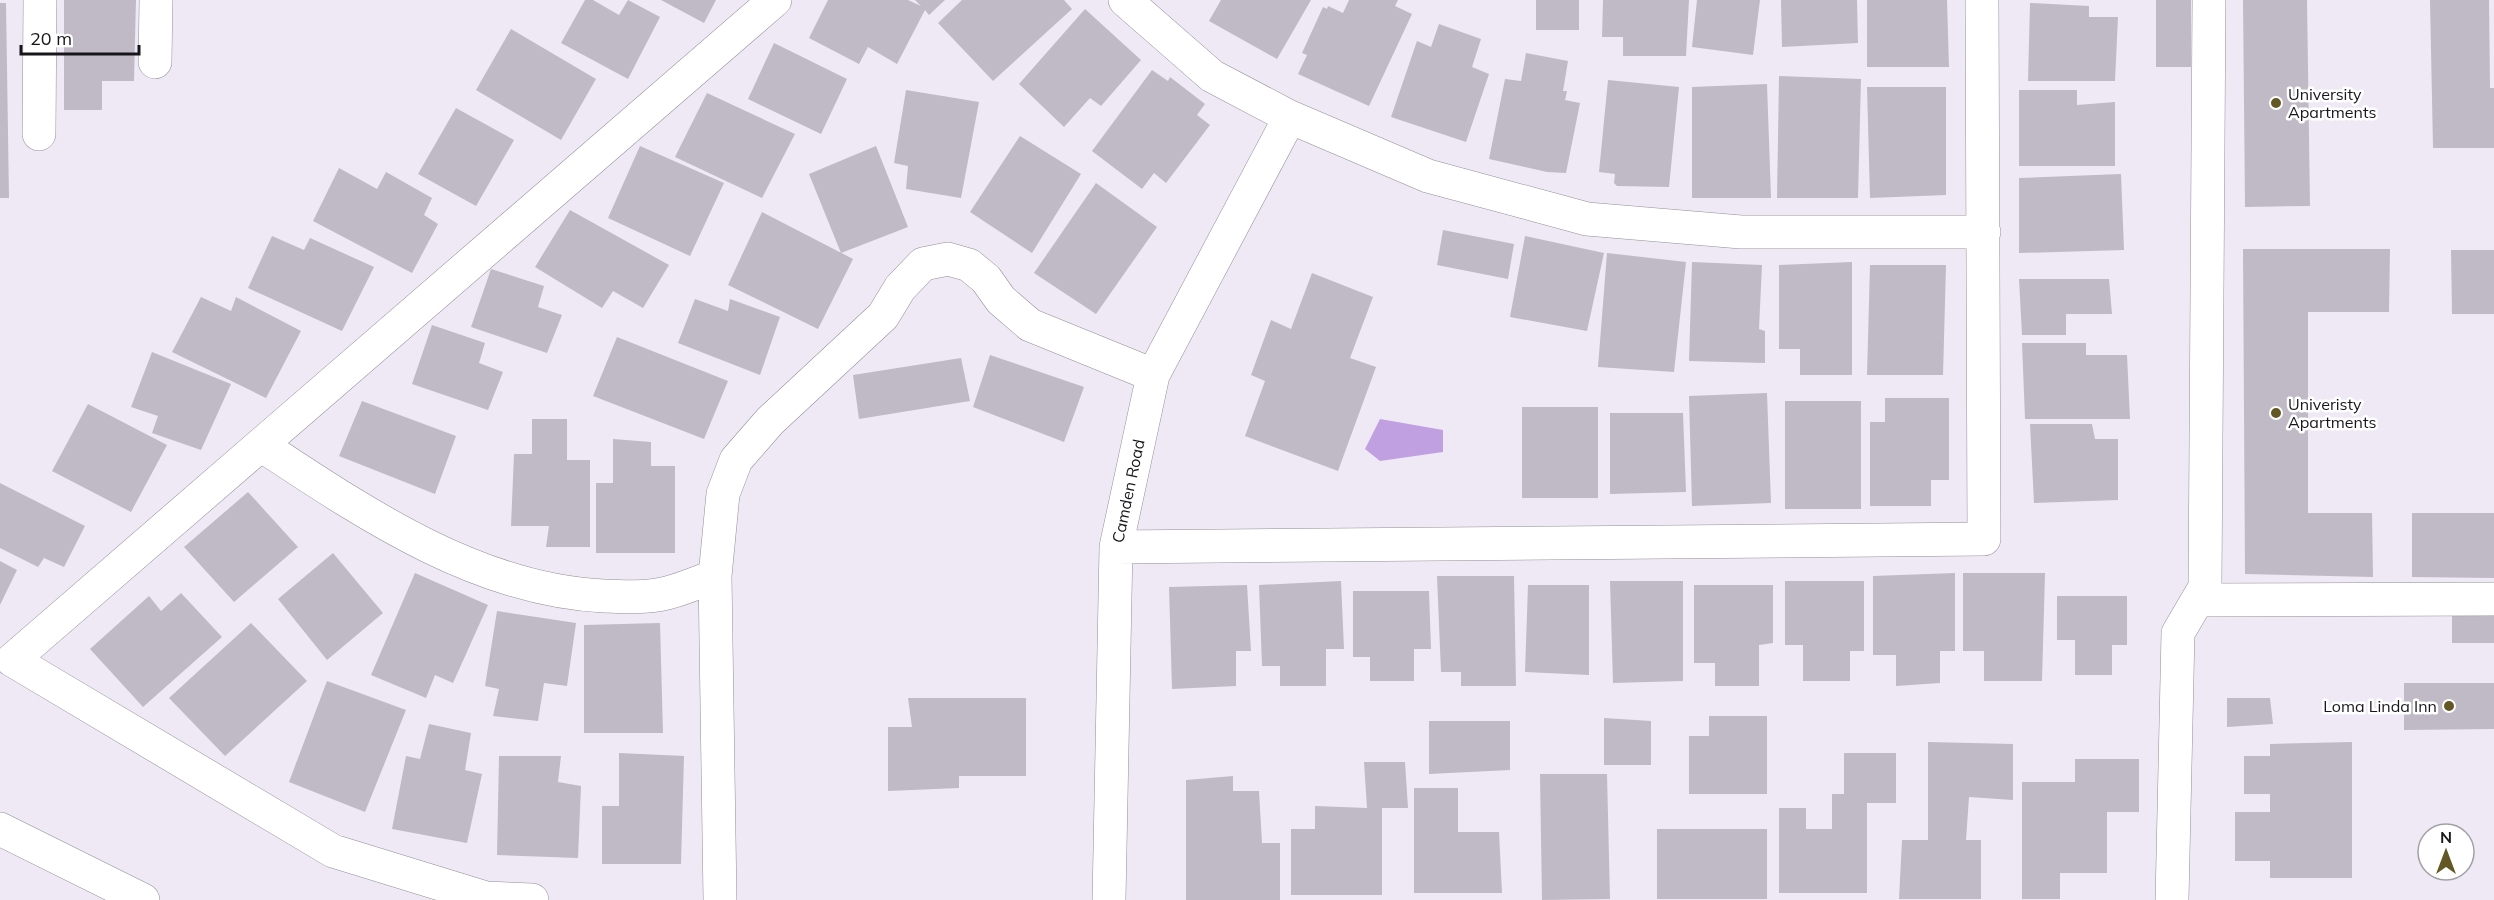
<svg xmlns="http://www.w3.org/2000/svg" width="2494" height="900" font-family="Mulish,sans-serif">
<style>
.water{fill:#c1a0e2}
.building{fill:#bfbac5}
.lines{fill:none;stroke-linecap:round;stroke-linejoin:round}
.minor-casing{stroke:#938e99;stroke-width:34}
.minor{stroke:#fff;stroke-width:33}
.poi-dot{fill:#635824;stroke:#fff;stroke-width:2}
.labels{text-anchor:middle;stroke-width:5;stroke-linejoin:round;paint-order:stroke}
.poi-label{font-size:16px;fill:#18161a;stroke:#fff;text-anchor:start}
.street-label{font-size:16px;fill:#18161a;stroke:#fff}
</style>
<rect width="100%" height="100%" fill="#efe9f5"/>
<path class="water" d="M1380,419l63,11v22l-63,9 -15,-12z"/>
<path class="building" d="M64,0h72l-2,81h-32v29h-38z
M585,0h8l26,15 9,-15 32,17 -32,62 -67,-36z
M661,0h55l-12,23z
M828,0h80l13,6 -6,-6h30l-16,15 -4,-5 -28,54 -29,-17 -9,17 -50,-26z
M962,0h102l8,9 -79,72 -55,-58z
M1221,0h90l-34,59 -68,-38z
M1349,0h49l-3,6 17,8 -43,92 -71,-32 9,-19 -5,-2 21,-46 4,2 1,-3 15,7z
M1536,0h43v30h-43z
M1603,0h86l-3,56h-63v-19h-21z
M1697,0h63l-7,55 -61,-8z
M1781,0h76l1,43 -76,4z
M1867,0h80l2,67h-82z
M2156,0h35v67h-35z
M2243,0h64l3,206 -65,1z
M2430,0h59l1,88h4v60h-61z
M0,3h6l3,195h-9z
M2030,3l59,3v11h29l-3,64h-87z
M1085,9l56,51 -40,46 -11,-8 -26,29 -45,-43z
M1439,24l42,15 -9,28 17,7 -23,68 -75,-25 26,-76 14,6z
M511,29l85,50 -35,61 -85,-50z
M774,43l73,36 -26,55 -73,-35z
M1526,53l42,8 -5,30h4l-2,9 15,3 -14,70 -19,-1 -58,-13 16,-80 16,2z
M1152,70l16,11 2,-4 35,27 -8,11 13,10 -44,58 -12,-10 -12,16 -50,-38z
M1779,76l82,3 -3,119h-81z
M1608,80l71,7 -10,100 -52,-1 -3,-3 1,-9 -16,-2z
M1767,84l4,114h-79v-111z
M1867,87h79v108l-76,3z
M906,90l73,12 -18,96 -55,-9 2,-23 -14,-3z
M2019,90h58v15l38,-3v64h-96z
M707,93l88,41 -33,64 -87,-41z
M456,108l58,32 -38,66 -58,-32z
M1020,136l61,38 -49,79 -62,-41z
M640,146l84,37 -34,73 -82,-38z
M876,146l32,81 -67,26 -32,-79z
M339,168l38,21 9,-17 46,26 -8,17 14,9 -26,49 -99,-52z
M2121,174l3,76 -105,3v-75z
M1096,183l61,44 -61,87 -62,-41z
M570,210l99,55 -26,43 -30,-17 -11,17 -67,-41z
M762,212l91,47 -35,70 -90,-44z
M1443,230l71,14 -6,35 -71,-14z
M272,236l32,14 6,-12 64,29 -32,64 -94,-43z
M1525,236l79,17 -17,78 -77,-14z
M2243,249h147l-1,63h-81v201h64l1,64 -128,-3z
M2451,250h43v64h-42z
M1607,253l79,9 -12,110 -76,-5z
M1692,262l70,3 -3,64 6,2v32l-76,-2z
M1852,262v113h-52v-26h-21v-84z
M1870,265h76l-3,110h-76z
M491,269l53,17 -6,21 24,8 -15,38 -76,-26z
M1312,273l61,24 -23,61 26,9 -38,104 -93,-35 20,-55 -14,-6 20,-55 20,9z
M2019,279h90l3,35h-46v21h-44z
M201,297l30,14 5,-14 65,34 -35,67 -94,-46z
M695,299l33,12 2,-12 50,18 -20,58 -82,-32z
M432,325l53,18 -6,20 24,9 -15,38 -76,-26z
M617,337l111,44 -24,58 -111,-43z
M2022,343h64v12h41l3,64h-105z
M152,352l79,32 -30,66 -49,-17 6,-17 -27,-9z
M990,355l94,32 -20,55 -91,-35z
M961,358l9,43 -111,18 -6,-44z
M1767,393l4,110 -79,3 -3,-110z
M1885,398h64v82h-18v26h-61v-84h15z
M362,401l94,35 -21,58 -96,-38z
M1785,401h76v108h-76z
M88,404l79,41 -36,67 -79,-41z
M1522,407h76v91h-76z
M1610,413h73l3,79 -76,2z
M532,419h35v41h23v87h-44l3,-21h-38l3,-72h18z
M2030,424h62l3,15h23v61l-84,3z
M613,439l38,3v24h24v87h-79v-70h17z
M0,483l85,43 -21,41 -20,-9 -6,9 -38,-19z
M248,492l50,55 -64,55 -50,-55z
M2412,513h82v65l-82,-1z
M333,553l50,60 -56,47 -49,-61z
M0,561l17,9 -17,35z
M415,573l73,32 -35,78 -18,-8 -9,23 -55,-23z
M1955,573v78h-15v32l-44,3v-31h-23v-79z
M1963,573h82l-3,108h-58v-30h-21z
M1437,576h77l2,110h-55v-14h-20z
M1341,581l3,68h-18v37h-46v-20h-18l-3,-81z
M1610,581h73v100l-70,2z
M1785,581h79v70h-14v30h-47v-36h-18z
M1247,585l4,66h-15v35l-64,3 -3,-102z
M1528,585h61v90l-64,-3z
M1694,585h79v58l-14,2v41h-44v-23h-21z
M1353,591h76l2,58h-17v32h-44v-24h-17z
M181,593l41,44 -79,70 -53,-58 59,-53 12,15z
M2057,596h70v49h-15v30h-37v-35h-18z
M497,611l79,12 -9,63 -23,-3 -6,38 -45,-5 6,-27 -14,-3z
M2452,611h42v32h-42z
M251,623l56,58 -82,75 -56,-58z
M660,623l3,110h-79v-108z
M327,681l79,29 -41,102 -76,-30z
M2404,683h90v46l-90,1z
M908,698h118v78h-67v12l-71,3v-64h24z
M2227,698h43l3,26 -46,3z
M1709,716h58v78h-78v-58h20z
M1604,718l47,3v44h-47z
M1429,721h81v49l-81,4z
M429,724l42,9 -6,37 17,4 -15,69 -75,-14 14,-73 14,3z
M1928,742l85,2v56l-44,-3 -3,43h15v59h-82l3,-59h26z
M2352,742v136h-82v-17h-35v-49h35v-18h-26v-38h26v-12z
M619,753l65,3 -3,108h-79v-58h17z
M1844,753h52v50h-29v90h-88v-85h27v21h26v-35h12z
M499,756h62l-3,26 23,4 -3,72 -81,-3z
M2075,759h64v53h-32v61h-47v26h-38v-117h53z
M1364,762h41l3,46h-26v87h-91v-66h24v-23l52,2z
M1540,774h67l3,125 -68,1z
M1233,776v15h26l3,52h18v57h-94v-120z
M1414,788h44v44h41l3,61h-88z
M1657,829h110v70h-110z"/>
<g class="lines">
<g class="minor-casing">
<path id="minor" d="M1125,0l87,76 78,41 138,59 159,43 154,13h243
M155,62l1,-62
M39,134l1,-134
M261,445c103,68 216,145 343,151 20,1 43,2 63,-3 16,-4 32,-11 48,-17l8,-82 13,-34 34,-39 113,-105 17,-28 23,-24 25,-5 21,6 17,14 15,21 29,25 123,50
M1116,547l868,-8 -2,-539
M715,576l5,324
M2198,600l296,-1
M0,829l143,71
M532,900l-46,-2 -153,-47 -321,-191 763,-660
M1109,900l7,-353 37,-172 137,-258
M2172,900l6,-267 27,-46 4,-587"/>
</g>
<use href="#minor" class="minor"/>
</g>
<g class="poi-dot">
<circle cx="2276" cy="103" r="6"/>
<circle cx="2276" cy="413" r="6"/>
<circle cx="2449" cy="706" r="6"/>
</g>
<g class="labels">
<g class="poi-label">
<text x="2288" y="100">University<tspan x="2288" dy="18">Apartments</tspan></text>
<text x="2288" y="410">Univeristy<tspan x="2288" dy="18">Apartments</tspan></text>
<text x="2437" y="712" text-anchor="end">Loma Linda Inn</text>
</g>
<g class="street-label">
<text transform="translate(1128 491) rotate(-78)" y="6">Camden Road</text>
</g>
</g>
<g transform="translate(2446 852)"><circle r="28" fill="#ffffff" stroke="#a3a2a3" stroke-width="1.5"/>
<path d="M0-4.5L10 22L0 15L-10 22Z" fill="#635824"/>
<text y="-9" font-size="16" font-weight="bold" text-anchor="middle" fill="#18161a">N</text>
</g>
<path d="M21 45v9h118v-9" fill="none" stroke="#18161a" stroke-width="3"/>
<text x="30" y="45" font-size="18" fill="#18161a" stroke="#ffffff" stroke-width="4.5" paint-order="stroke">20 m</text>
</svg>
